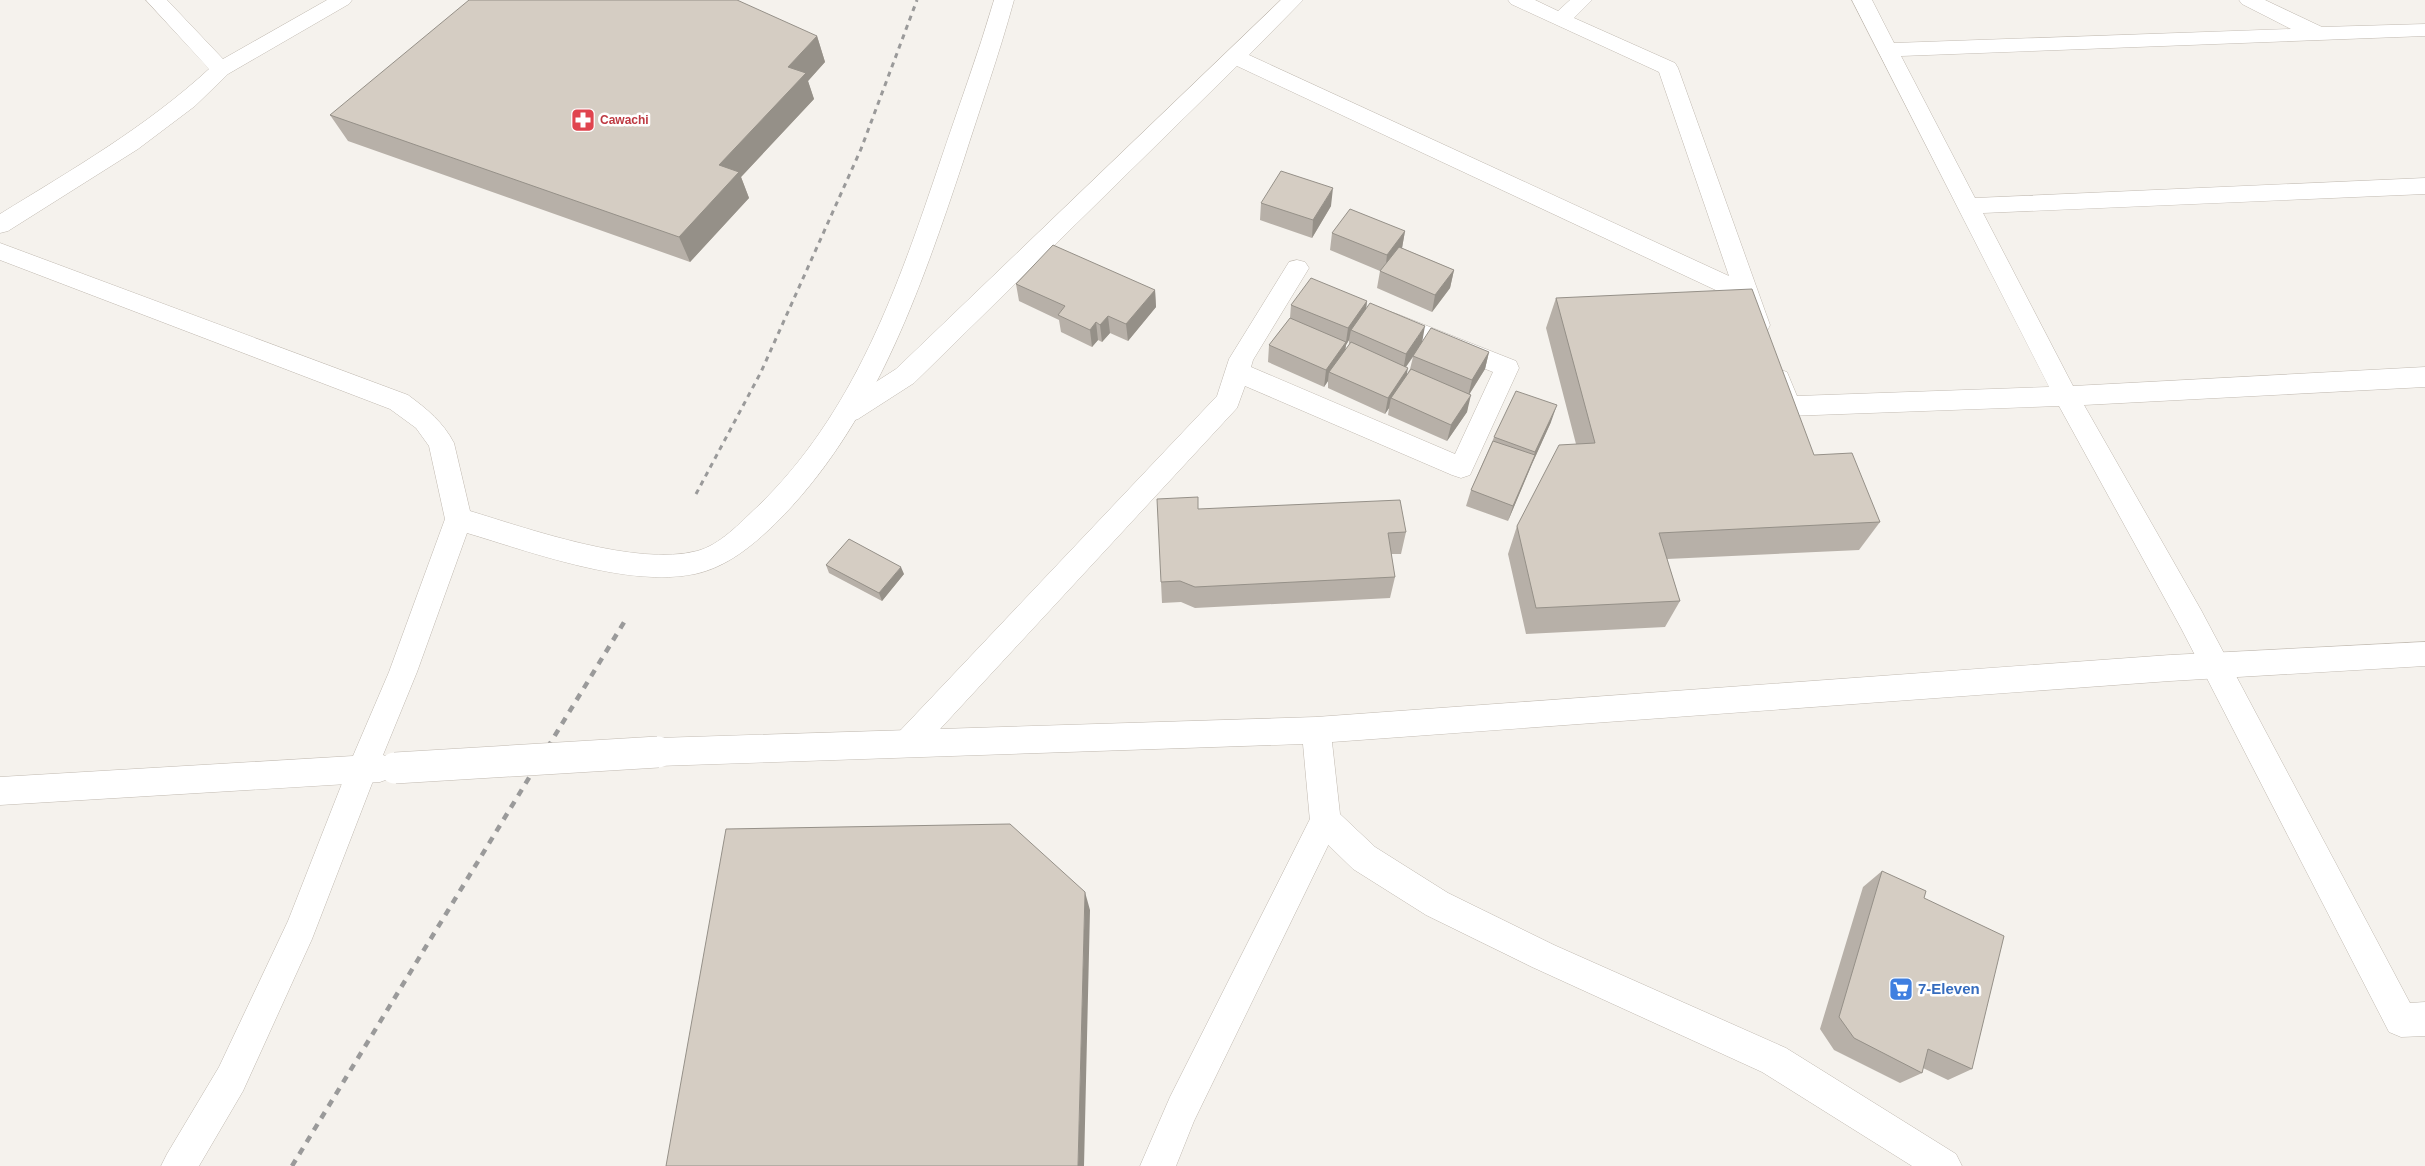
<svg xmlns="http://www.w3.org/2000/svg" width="2425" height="1166" font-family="Helvetica,sans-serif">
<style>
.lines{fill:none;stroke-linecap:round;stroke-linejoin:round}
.minor-casing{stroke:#c0b9b0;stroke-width:1}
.tertiary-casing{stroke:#c0b9b0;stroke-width:1}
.minor{fill:#fff;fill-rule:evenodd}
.tertiary{fill:#fff;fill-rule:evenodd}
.rail-far1{stroke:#9a9a9a;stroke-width:3;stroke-dasharray:5 5;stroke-linecap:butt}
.rail{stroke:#9a9a9a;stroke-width:4.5;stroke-dasharray:7 7;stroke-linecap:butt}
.tertiary-bridge-casing{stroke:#c0b9b0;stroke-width:32;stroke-linecap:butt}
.tertiary-bridge{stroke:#fff;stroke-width:31}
.wall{fill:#b7b0a8;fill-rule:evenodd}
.shaded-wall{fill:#959088}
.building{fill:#d5cdc3;stroke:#959088}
.labels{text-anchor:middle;stroke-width:5;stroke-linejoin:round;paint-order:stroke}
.far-health-label{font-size:12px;font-weight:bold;fill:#be3a42;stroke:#fff;text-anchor:start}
.shop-label{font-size:15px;font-weight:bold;fill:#366cbe;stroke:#fff;text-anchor:start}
</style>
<rect width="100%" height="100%" fill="#f5f2ed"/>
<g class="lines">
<g class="minor-casing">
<path id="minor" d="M146,0h21l56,59 104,-59h25l-3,4 -121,70 -33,32 -57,43 -130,82 -8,2v-19c73,-45 146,-87 209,-145z
M1281,0h22l-54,55 480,221 -70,-204 -148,-68 -3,-4h27l23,11 12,-11h22l-18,18 101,45 3,5 92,257 -3,6 -9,3 -9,-3 -12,-31 -500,-234 -323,317 -56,36 -9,3 -9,-3 -4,-7 4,-7 56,-36z
M1852,0h20l22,43 397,-14 -49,-25 -3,-4h26l57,27 103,-3v12l-524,20 74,142 450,-20v16l-442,19 90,173 352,-19v20l-341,18 117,205 209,393 15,-1v34l-24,1 -12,-5 -208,-404 -122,-222 -271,10 -9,-3 -13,-34 3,-7 9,-3 9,3 10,24 252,-9z
M1297,260l8,2 4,6 -56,92 -2,7 204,87 38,-82 -114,-46 -3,-6 3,-6 9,-3 9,3 119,47 3,7 -49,107 -9,3 -9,-3 -207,-89 -8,22 -320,346 -10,3 -10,-3 -5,-10 5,-10 320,-338 12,-37 60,-97z
M363,754l11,4 4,10 -66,171 -69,152 -44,75h-38l6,-12 52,-87 69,-146 64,-163z
M1325,807l11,4 4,10 -146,300 -18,45h-36l30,-69 144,-286z"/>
</g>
<g class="tertiary-casing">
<path id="tertiary" d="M994,0h20c-15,55 -34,108 -51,162 -43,129 -89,264 -188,362 -23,22 -48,43 -80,50 -67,14 -164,-22 -228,-41l-50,139 -34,83 8,3 4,10 -4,10 -11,4 -380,23v-28l353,-21 36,-84 56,-153 -16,-73 -13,-18 -26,-19 -390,-149v-17l408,152c19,14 35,27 46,48l16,68c59,18 167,56 227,40 23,-6 43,-28 60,-44 97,-93 141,-220 183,-345 18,-54 38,-107 54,-162z
M2425,642v24l-255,15 -838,61 8,72 35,33 73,46 106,52 232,103 170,106 6,12h-50l-150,-94 -230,-105 -106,-52 -73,-46 -39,-38 -4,-10 -7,-77 -645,22 -10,-4 -5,-10 5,-10 10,-4 658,-21 854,-62z"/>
</g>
<use href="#minor" class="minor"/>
<use href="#tertiary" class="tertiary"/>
<path class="rail-far1" d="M696,494l65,-122 100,-223 56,-149"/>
<path class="rail" d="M292,1166l334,-547"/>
<g class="tertiary-bridge-casing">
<path id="tertiary-bridge" d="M395,768l263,-16"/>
</g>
<use href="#tertiary-bridge" class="tertiary-bridge"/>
</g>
<path class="wall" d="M817,36l8,26 -17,19 6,18 -73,78 8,21 -59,64 -342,-121 -18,-26z
M1261,203l70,3 -19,32 -52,-18z
M1405,231l-3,17 52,22 -4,18 -18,24 -55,-24 3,-17 -50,-21 2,-17z
M1016,284l139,6 1,17 -28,34 -18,-8 -8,9 -4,-2 -6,7 -31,-15 -2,-12 -40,-19z
M1556,298l258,157 66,67 -21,28 -192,9 13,42 -15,26 -139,7 -18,-80 9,-28 59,-82 -30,-116z
M1367,301l-1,8 56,32 67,11 -4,17 -16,26 -2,17 -20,29 -59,-26 1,-7 -4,6 -57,-26v-7l-4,6 -56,-25 1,-17 21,-27 1,-13zM1349,340v5l-4,5 1,-5zM1413,357l-3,12 -3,5 -1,-7z
M1551,422l-19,42 -24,57 -42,-15 5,-16 21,-48 2,-5z
M1198,509l208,23 -5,22h-10l4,23 -5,21 -195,10 -14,-6 -19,1 -1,-21z
M826,565l78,9 -22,27 -53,-28z
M1882,871l90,198 -24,11 -25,-12 -1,5 -22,10 -66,-33 -14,-21 43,-142z"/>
<path class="shaded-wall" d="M817,36l8,26 -17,19 6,18 -73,78 8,21 -59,64 -11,-25 40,-72 69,-98z
M1333,188l-2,18 -19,32 1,-18z
M1405,231l-3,17 -17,24 2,-17z
M1454,270l-4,18 -18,24 3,-17z
M1155,290l1,17 -28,34 -2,-17z
M1367,301l-2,17 -14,12 -2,10 -3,5 -2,14 -15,13 -1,9 -4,6 2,-17 20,-28 2,-14z
M1108,316l2,17 -8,9 -2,-17z
M1096,322l2,18 -6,7 -2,-17z
M1425,326l-3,17 -19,28 3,-17z
M1489,352l-4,17 -17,27 4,-16z
M1408,368l-3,16 -14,14 -2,10 -4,6 3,-16z
M1471,395l-4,17 -20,29 4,-16z
M1557,405l-6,17 -19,42 -24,57 5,-15 19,-45 3,-9z
M901,567l3,7 -22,27 -3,-8z
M1085,892l5,18 -6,256h-6z"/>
<path class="building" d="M469,0h268l80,36 -29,31 18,6 -87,92 20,7 -60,65 -349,-122z
M1281,171l52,17 -20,32 -52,-17z
M1350,209l55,22 -18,24 -55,-22z
M1053,245l102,45 -29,34 -18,-8 -8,9 -4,-3 -6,8 -32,-15 7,-9 -49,-22z
M1399,247l55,23 -19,25 -55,-24z
M1311,278l56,23 -19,27 -57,-23z
M1752,289l62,166 38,-2 28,69 -221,11 21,68 -144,7 -19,-82 42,-81 36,-2 -39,-145z
M1370,303l55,23 -19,28 -55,-24z
M1290,318l56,24 -20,28 -57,-25z
M1431,328l58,24 -17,28 -59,-24z
M1351,342l57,26 -20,30 -59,-26z
M1411,369l60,26 -20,30 -60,-27z
M1516,391l41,14 -22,47 -41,-15z
M1493,441l42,14 -22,51 -42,-16z
M1198,497v12l202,-9 6,32 -18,1 7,44 -200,10 -15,-6 -19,1 -4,-83z
M849,539l52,28 -22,26 -53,-28z
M1010,824l75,68 -7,274h-412l60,-337z
M1882,871l44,20 -2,7 80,38 -32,133 -44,-20 -6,24 -68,-35 -15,-21z"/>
<defs>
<g id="pharmacy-square" transform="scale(1.25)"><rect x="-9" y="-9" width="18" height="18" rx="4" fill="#e0444e" stroke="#fff"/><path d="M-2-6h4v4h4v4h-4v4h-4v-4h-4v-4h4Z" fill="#fff"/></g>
<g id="supermarket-square" transform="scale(1.25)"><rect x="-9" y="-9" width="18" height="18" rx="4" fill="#3f7fe0" stroke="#fff"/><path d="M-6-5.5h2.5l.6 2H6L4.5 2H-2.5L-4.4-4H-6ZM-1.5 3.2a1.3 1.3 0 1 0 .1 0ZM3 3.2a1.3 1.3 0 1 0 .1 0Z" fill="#fff"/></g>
</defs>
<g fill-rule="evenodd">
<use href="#pharmacy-square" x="583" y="120"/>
<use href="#supermarket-square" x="1901" y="989"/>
</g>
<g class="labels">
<g class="far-health-label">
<text x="600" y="124">Cawachi</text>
</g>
<g class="shop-label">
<text x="1918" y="994">7-Eleven</text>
</g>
</g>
</svg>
